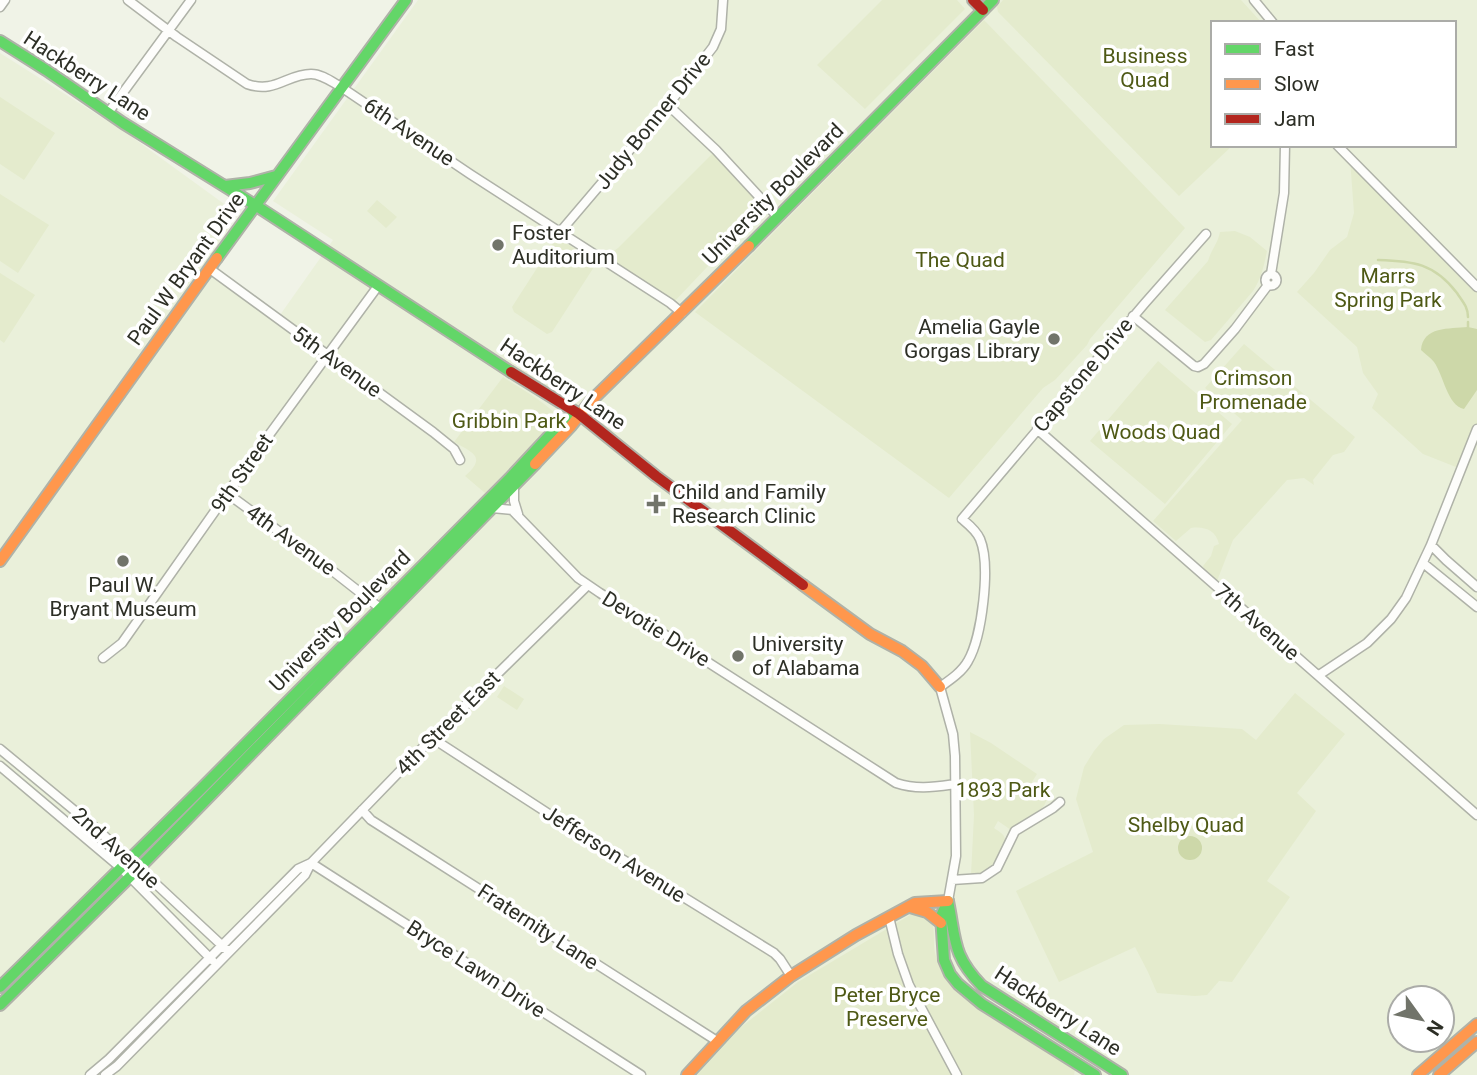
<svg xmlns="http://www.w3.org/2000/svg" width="1477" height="1075" font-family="Roboto,sans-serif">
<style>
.built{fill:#eaf0da;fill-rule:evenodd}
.green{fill:#e4ebcd}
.water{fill:#cdd8a9}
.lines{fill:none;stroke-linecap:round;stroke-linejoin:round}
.stream{stroke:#cdd8a9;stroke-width:2.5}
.street-casing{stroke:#afb2a8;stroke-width:11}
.fast-casing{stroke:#afb2a8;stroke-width:14}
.slow-casing{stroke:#afb2a8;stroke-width:14}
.jam-casing{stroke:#afb2a8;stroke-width:14}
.street{stroke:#fdfdfb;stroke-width:8}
.fast{stroke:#63d668;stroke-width:10}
.slow{stroke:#ff974d;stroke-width:10}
.jam{stroke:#b3261e;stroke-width:10}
.poi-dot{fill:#71746a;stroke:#fff;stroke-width:2.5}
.labels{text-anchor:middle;stroke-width:7;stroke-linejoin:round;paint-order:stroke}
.park-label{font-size:21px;fill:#4e5915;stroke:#fff}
.street-label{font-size:21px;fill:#2d2f26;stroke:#fff}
.poi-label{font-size:21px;fill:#2d2f26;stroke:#fff;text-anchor:start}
</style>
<rect width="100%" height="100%" fill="#f0f3e7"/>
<path class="built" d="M418,0h1059v1075h-1477v-1022l125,79 113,82 -30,47 72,54 53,-75 -60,-39zM1213,23h241v122h-241zM1400,998h42v42h-42z"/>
<path class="green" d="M882,0h75l8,9 -100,100 -48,-44z
M1003,0h238l21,23h-49v122h20l-54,51 -181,-184 -1,-5z
M984,20l201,208 -95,111 -3,6 -32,35 -12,8 -94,110 -254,-186z
M0,97l55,36 -31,47 -24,-16z
M716,150l50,55 -94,99 -71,-44 17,-12z
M1350,159l127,128v142l-16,40 -38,-15 -51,-46 6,-14 -15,-21 -6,-26 -60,-55 17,-19 16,-23 17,-13 7,-24z
M0,194l49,31 -31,48 -18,-12z
M377,200l20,17 -11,11 -19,-17z
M1235,231l15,6 17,14c-3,15 -6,28 -14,40l-42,49 -6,2 -40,-32 43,-49c3,-11 10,-18 12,-29z
M558,238l35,22 1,7 -42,65 -5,2 -33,-22 -2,-5 43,-67z
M0,273l35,22 -31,48 -4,-3z
M1244,344l111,93 -11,15 -11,3 -20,25 1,5 -10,-7 -17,2 -54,60 -16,41 -13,-12 -1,-3 8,-10 3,-10 5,-2c-3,-14 -15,-18 -28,-16l-15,13 -23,-20 89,-101 -37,-32z
M1158,361l74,63 -67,80 -75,-63z
M503,377c15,10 46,27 56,41l-74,75 -20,-17c23,-20 6,-24 -11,-34z
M504,686l20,13 -7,11 -20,-13z
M1295,693l50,41 -48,59 19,18 -49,70 23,16 -58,85 -13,-1 -12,14 -12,1 -38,-3 -9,-21 -13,-25 -76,35 -43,-91 77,-39 -17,-53 8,-32 10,-16 10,-12 20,-14 35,-1 83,5 14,11z
M970,732l21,11 46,31 -5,8 12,8 3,8c-3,13 -11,14 -21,20 -6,4 -10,8 -15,12l-13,-9 -4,7c4,3 11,6 11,12 0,4 -3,8 -4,11 -7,15 -14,23 -30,24l3,-60z
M915,912l17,8c3,12 1,23 3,33 4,17 16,31 27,43l113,74 -1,5h-377l43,-47 58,-46z"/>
<path class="water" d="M1468,327l9,2v61l-13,19c-17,-4 -20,-33 -30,-47 -3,-4 -9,-8 -13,-12 2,-24 28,-21 47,-23z
M1178 848a12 12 0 1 1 24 0a12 12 0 1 1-24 0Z"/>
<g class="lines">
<path class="stream" d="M1378,260c35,1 56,3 79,33 6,9 11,14 11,24
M1468,322v5"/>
<g class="street-casing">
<path id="street" d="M128,0l49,37 70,47c28,10 40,-10 64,-10 11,0 21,8 30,13l129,87 200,129 12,10
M1254,0l19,23
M0,7l5,-7
M668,105l48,45 61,66
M108,113l83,-113
M1337,145l140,142
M560,232l108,-127 45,-58 8,-18 2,-29
M210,269l223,163 21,17 6,11
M1271,274l13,-81 1,-48
M1265.5 280a5.5 5.5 0 1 1 11 0a5.5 5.5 0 1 1-11 0Z
M1133,316l61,50 4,1 6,-3 31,-35 33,-44
M1037,429l440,386
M514,486v15l4,13
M228,494l97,71 60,47
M492,508l20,2 66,68 22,15 296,190c21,7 38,4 60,1
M1431,545l15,15 31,27
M1423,563l54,44
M103,658l19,-15 131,-186 125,-171
M1319,675l48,-32 24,-24 15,-21 25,-53 46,-116
M432,738l117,76 225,139 6,6 11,17
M0,749l98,81 131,122
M0,766l121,102 91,92
M362,810l9,10 346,221
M311,863l330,212
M952,880l30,-2 15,-10 18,-37 38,-23 7,-6
M948,901l8,-45 -1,-100 -2,-22 -13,-47c10,-7 22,-15 28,-26 14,-24 23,-96 12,-122 -4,-9 -12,-15 -18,-20l183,-216 61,-69
M889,917l9,37 11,31 48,90
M90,1075l19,-16 189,-190 13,-6 121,-125 156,-153
M105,1075l12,-9 188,-191 6,-12"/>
</g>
<g class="fast-casing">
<path id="fast" d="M0,41l46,29 77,53 132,82 256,167
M225,186l25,-3 26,-7
M749,246l244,-246
M217,258l189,-258
M948,901c8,39 4,54 34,85l140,89
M948,901l-7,15 3,44 6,14 8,10 24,20 113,71
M0,987l201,-198 309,-311 53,-57 16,-7
M0,1005l147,-145 388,-396"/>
</g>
<g class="slow-casing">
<path id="slow" d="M535,464l36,-38 19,-24 159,-156
M0,561l217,-303
M803,585l67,49 32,17 20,15 18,21
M910,907l17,5 14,11
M687,1075l59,-64 45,-35 65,-41 59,-32 33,-2
M1418,1075l59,-51
M1439,1075l38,-33"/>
</g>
<g class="jam-casing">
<path id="jam" d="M973,0l10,10
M511,372l68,42 77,62 147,109"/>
</g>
<use href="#street" class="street"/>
<use href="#fast" class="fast"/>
<use href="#slow" class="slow"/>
<use href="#jam" class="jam"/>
</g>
<g class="poi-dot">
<circle cx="498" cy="245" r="7"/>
<circle cx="1054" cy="339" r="7"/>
<path d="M652.5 493.5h7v7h7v7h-7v7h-7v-7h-7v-7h7z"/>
<circle cx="123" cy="561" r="7"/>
<circle cx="738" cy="656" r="7"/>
</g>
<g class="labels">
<g class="park-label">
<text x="1145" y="63">Business<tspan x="1145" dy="24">Quad</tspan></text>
<text x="960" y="267">The Quad</text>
<text x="1388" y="283">Marrs<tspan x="1388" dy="24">Spring Park</tspan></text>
<text x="1253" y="385">Crimson<tspan x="1253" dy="24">Promenade</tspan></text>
<text x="509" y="428">Gribbin Park</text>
<text x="1161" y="439">Woods Quad</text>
<text x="1003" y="797">1893 Park</text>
<text x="1186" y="832">Shelby Quad</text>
<text x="887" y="1002">Peter Bryce<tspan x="887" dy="24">Preserve</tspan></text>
</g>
<g class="street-label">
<text transform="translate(87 76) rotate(33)" y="7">Hackberry Lane</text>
<text transform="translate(653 121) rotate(-51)" y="7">Judy Bonner Drive</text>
<text transform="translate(409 132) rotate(34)" y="7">6th Avenue</text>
<text transform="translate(773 194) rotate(-45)" y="7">University Boulevard</text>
<text transform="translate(186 269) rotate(-54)" y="7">Paul W Bryant Drive</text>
<text transform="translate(337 362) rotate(36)" y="7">5th Avenue</text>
<text transform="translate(1083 375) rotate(-50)" y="7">Capstone Drive</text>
<text transform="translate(563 384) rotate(34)" y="7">Hackberry Lane</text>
<text transform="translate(242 473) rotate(-55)" y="7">9th Street</text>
<text transform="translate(291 540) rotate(36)" y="7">4th Avenue</text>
<text transform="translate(340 621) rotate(-45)" y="7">University Boulevard</text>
<text transform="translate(1257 622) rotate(41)" y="7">7th Avenue</text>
<text transform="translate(656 629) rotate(32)" y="7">Devotie Drive</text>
<text transform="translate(448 723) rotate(-45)" y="7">4th Street East</text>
<text transform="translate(116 848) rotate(42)" y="7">2nd Avenue</text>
<text transform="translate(614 854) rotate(32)" y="7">Jefferson Avenue</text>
<text transform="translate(538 927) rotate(33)" y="7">Fraternity Lane</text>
<text transform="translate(476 969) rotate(33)" y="7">Bryce Lawn Drive</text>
<text transform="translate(1058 1011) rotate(33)" y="7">Hackberry Lane</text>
</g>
<g class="poi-label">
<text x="512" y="240">Foster<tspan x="512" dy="24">Auditorium</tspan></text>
<text x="1040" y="334" text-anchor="end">Amelia Gayle<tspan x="1040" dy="24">Gorgas Library</tspan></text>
<text x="672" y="499">Child and Family<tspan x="672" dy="24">Research Clinic</tspan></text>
<text x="123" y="592" text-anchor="middle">Paul W.<tspan x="123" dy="24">Bryant Museum</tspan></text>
<text x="752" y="651">University<tspan x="752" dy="24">of Alabama</tspan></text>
</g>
</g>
<rect x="1211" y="21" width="245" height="126" fill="#ffffff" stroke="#abaca8" stroke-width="2"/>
<rect x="1225" y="44" width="35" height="10" fill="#63d668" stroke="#abaca8" stroke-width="2"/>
<text x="1274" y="56" font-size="21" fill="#2d2f26">Fast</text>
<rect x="1225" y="79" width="35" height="10" fill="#ff974d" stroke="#abaca8" stroke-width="2"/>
<text x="1274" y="91" font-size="21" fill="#2d2f26">Slow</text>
<rect x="1225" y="114" width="35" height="10" fill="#b3261e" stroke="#abaca8" stroke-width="2"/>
<text x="1274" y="126" font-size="21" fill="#2d2f26">Jam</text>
<g transform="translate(1421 1019) rotate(123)"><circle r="33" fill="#ffffff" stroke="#abaca8" stroke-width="2"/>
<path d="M0-5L12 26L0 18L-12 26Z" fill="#71746a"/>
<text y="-10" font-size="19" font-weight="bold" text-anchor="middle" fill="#2d2f26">N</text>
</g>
</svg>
